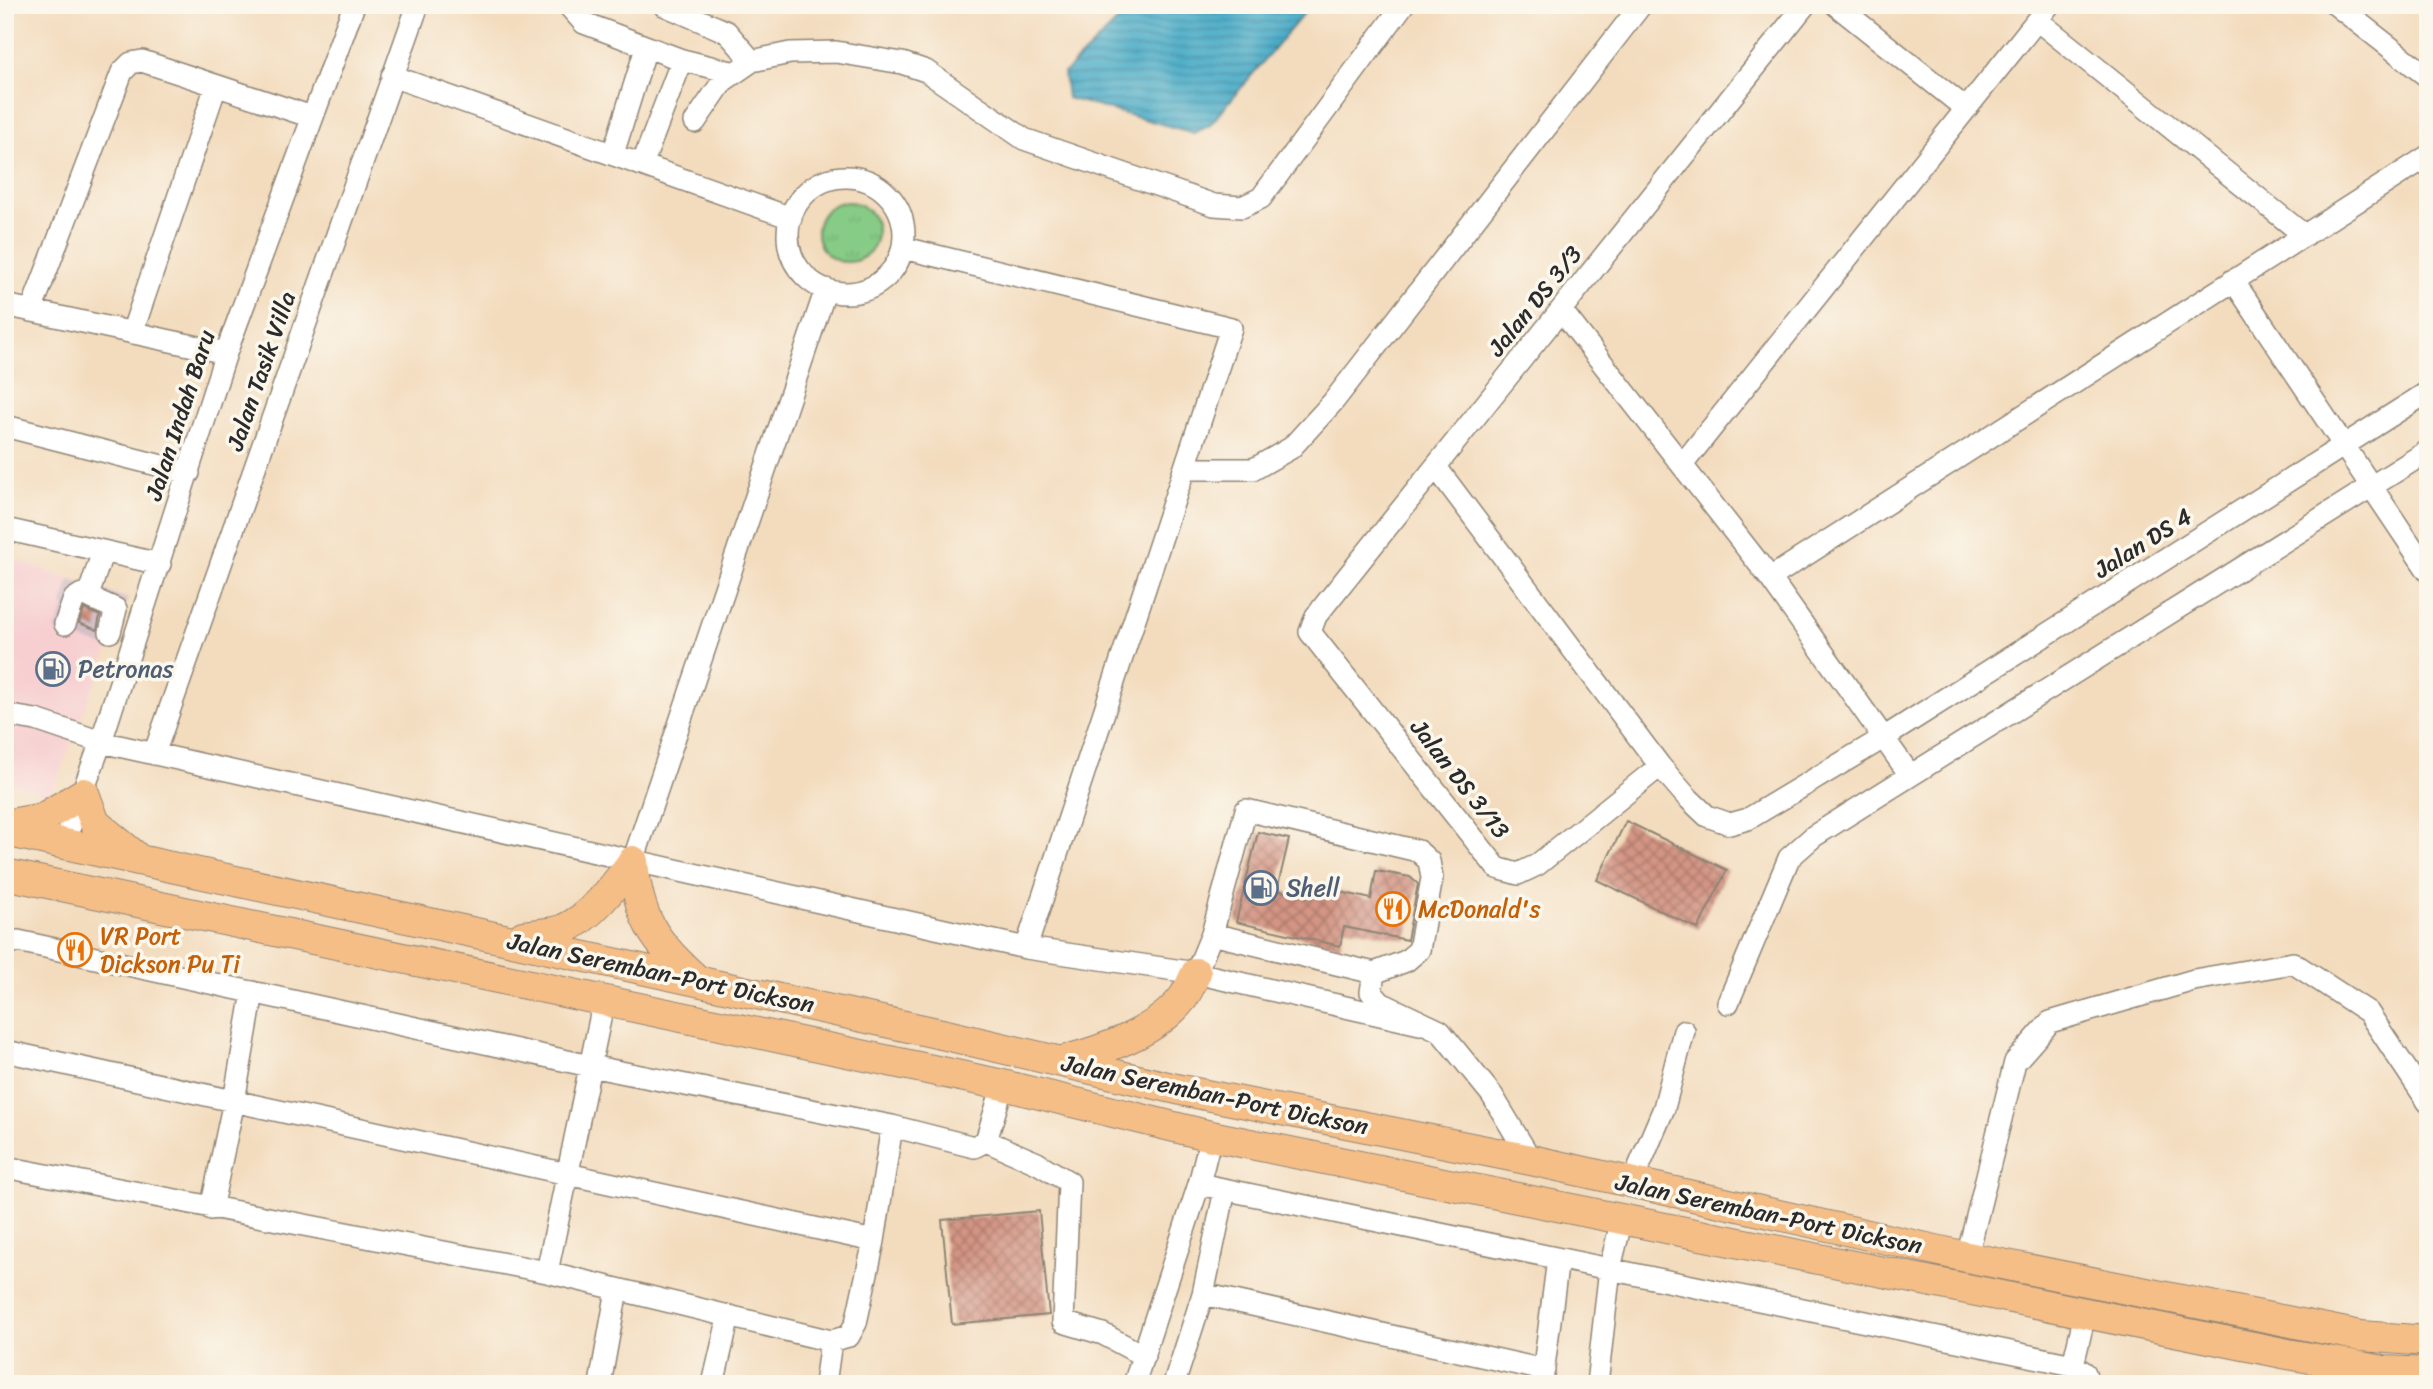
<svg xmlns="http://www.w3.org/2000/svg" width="2433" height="1389" font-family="Sriracha,sans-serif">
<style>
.built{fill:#f7cfd1}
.industrial{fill:#d2bdc6}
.grass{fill:url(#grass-tufts);stroke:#587c58;stroke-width:2}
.water{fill:url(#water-rules);stroke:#3a6c7a;stroke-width:2}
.building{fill:url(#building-cross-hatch)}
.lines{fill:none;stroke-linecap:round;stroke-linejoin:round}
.minor-casing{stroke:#8f8474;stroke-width:24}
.highway-casing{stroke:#8f8474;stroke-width:32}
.minor{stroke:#fff;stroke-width:21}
.highway{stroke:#f6be87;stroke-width:30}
.labels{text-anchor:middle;stroke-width:7;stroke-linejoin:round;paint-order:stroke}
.street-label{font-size:24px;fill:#2b2b2b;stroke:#fbf7ec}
.service-label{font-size:24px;fill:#4e5e75;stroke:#fbf7ec;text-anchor:start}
.food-label{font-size:24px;fill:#c56008;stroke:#fbf7ec;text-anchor:start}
</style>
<defs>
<pattern id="grass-tufts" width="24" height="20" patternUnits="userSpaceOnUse" patternTransform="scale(1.75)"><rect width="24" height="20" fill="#86cc86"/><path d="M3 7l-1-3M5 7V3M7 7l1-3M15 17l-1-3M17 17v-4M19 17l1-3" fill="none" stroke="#74af74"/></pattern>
<pattern id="water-rules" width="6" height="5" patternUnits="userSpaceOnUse" patternTransform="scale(1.75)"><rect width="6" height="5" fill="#49acc8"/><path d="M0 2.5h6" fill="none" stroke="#3d8ca3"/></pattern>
<pattern id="building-cross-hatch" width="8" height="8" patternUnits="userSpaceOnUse" patternTransform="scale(1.75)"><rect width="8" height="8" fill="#d49584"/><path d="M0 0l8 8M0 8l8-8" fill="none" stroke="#ac7a6c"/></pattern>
</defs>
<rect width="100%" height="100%" fill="#fbf7ec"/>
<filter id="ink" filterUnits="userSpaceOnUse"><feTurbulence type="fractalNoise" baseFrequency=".0143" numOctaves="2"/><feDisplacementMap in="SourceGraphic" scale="14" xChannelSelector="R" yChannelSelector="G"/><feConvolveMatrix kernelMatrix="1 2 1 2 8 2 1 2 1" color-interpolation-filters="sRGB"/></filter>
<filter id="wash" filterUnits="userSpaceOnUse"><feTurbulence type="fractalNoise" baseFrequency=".00686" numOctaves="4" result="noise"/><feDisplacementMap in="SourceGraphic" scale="28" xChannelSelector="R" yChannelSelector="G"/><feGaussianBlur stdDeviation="1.57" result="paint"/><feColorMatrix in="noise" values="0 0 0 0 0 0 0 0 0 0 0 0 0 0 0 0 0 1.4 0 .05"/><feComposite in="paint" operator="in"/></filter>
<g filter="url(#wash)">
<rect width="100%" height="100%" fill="#f3dcbe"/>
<path class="built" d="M5,556l65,23 -8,25 4,2 -10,25 53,17 -59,148 -45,-16z"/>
<path class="industrial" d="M70,579l58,20 -19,49 -54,-17 10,-24 -3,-2z"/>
<path class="grass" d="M817 232a30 30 0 1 1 60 0a30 30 0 1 1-60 0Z"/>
<path class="water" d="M1121,5h190l-102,121 -15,7 -127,-35 -3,-25 58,-56z"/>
<g id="blocks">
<path class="building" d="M84,609l16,7 -3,14 -18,-7z
M1626,821l101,49 -29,59 -101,-49z
M1258,832l31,7 -12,51 35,8 3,-12 56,13 5,-28 34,6 8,7 -11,56 -63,-13 -4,19 -104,-24z
M1039,1211l10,104 -97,9 -10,-104z"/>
</g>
</g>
<g filter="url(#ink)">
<use href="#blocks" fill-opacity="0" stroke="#8f8474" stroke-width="2"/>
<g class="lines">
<g class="minor-casing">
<path id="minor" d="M568,5l16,18 98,37 53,13
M664,5l63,27 25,29
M1836,5l129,103
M2336,5l92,72
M2037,20l267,215
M392,76l399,142
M695,122l28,-41 29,-20 38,-8 46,-1 66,11 24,8 98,68 190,66 28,2 19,-9 142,-193
M613,154l33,-106
M642,165l40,-105
M788 235a58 58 0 1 1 116 0a58 58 0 1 1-116 0Z
M904,248l327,80 -205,620
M2233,280l195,291
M5,305l221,48
M1561,310l209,268 140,197
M31,311l91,-239 9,-9 11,-2 170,56
M132,333l84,-247
M5,426l184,47
M1682,465l367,-460
M1436,467l224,299 26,30 21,20 23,8 18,-5 137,-82 543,-345
M1185,469h69l37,-21 42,-46 308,-397
M5,529l155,35
M1770,578l658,-422
M88,596l15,-45
M65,624l9,-25 8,-5 34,15 -6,23
M5,715l31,5 65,22 925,206 170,25 224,51
M154,754l264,-749
M1660,766l-123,99 -19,9 -21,-6 -187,-236 6,-16 489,-611
M64,843l37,-101 125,-389 128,-348
M633,861l193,-572
M1212,934l162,39
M5,944l13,-3 572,125 302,60 82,21 12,-6 17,-56
M1196,973l16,-39 34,-124 172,41 11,10 3,17 -13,72 -13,11 -32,12 -3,19 10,11 59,28 52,64 39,65
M1728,1003l61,-145 25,-22 614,-385
M5,1051l869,190
M986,1141l51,22 32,19 -6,140 40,12 41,22
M5,1167l542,105 284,69 18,-5 7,-13 18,-82 18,-115
M1632,1183l32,-75 20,-77
M1199,1184l874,181 12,8 3,11
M211,1209l23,-108 19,-109
M1967,1257l48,-195 35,-40 144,-42 99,-17 75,49 60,90
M547,1272l57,-272
M1203,1294l341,76
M2073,1365l12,-51
M1542,1382l16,-123
M600,1384l17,-94
M713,1384l16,-68
M825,1384l6,-43
M1134,1384l65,-200 12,-48
M1174,1384l29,-90 22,-104
M1597,1384l13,-116 12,-49"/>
</g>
<g class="highway-casing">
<path id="highway" d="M5,825l38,-7 41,-25 11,30 39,32
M5,831l941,204 235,55 350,70 436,97 394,79 67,5
M633,861c5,58 22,82 65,120
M5,874l998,211 208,51 1077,218 96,17 44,2
M523,936c12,-2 27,-2 39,-6 29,-12 53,-45 71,-69
M1063,1061c40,-11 93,-28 120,-63 5,-7 9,-17 13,-25"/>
</g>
<use href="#minor" class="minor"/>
<use href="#highway" class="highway"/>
</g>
</g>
<defs>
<g id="fuel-ring" transform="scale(1.75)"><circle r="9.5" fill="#fbf7ec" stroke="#5c6f8a" stroke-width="1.5"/><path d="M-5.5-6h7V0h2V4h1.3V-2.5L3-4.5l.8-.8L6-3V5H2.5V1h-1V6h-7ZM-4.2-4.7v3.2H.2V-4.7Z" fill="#5c6f8a"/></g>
<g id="restaurant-ring" transform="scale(1.75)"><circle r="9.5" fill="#fbf7ec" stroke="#e8710a" stroke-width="1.5"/><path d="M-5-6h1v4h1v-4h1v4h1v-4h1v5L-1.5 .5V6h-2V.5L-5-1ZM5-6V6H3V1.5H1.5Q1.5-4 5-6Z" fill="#e8710a"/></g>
</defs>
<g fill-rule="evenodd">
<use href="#fuel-ring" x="53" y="669"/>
<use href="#fuel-ring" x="1261" y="888"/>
<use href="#restaurant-ring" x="1393" y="909"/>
<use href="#restaurant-ring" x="75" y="950"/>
</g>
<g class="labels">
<g class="street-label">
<text transform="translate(1535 301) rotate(-51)" y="8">Jalan DS 3/3</text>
<text transform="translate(261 371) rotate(-71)" y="8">Jalan Tasik Villa</text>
<text transform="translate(180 415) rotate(-72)" y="8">Jalan Indah Baru</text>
<text transform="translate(2143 543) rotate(-32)" y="8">Jalan DS 4</text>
<text transform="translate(1460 779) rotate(52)" y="8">Jalan DS 3/13</text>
<text transform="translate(661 973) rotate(12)" y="8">Jalan Seremban-Port Dickson</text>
<text transform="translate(1215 1095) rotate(12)" y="8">Jalan Seremban-Port Dickson</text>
<text transform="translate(1769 1214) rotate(12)" y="8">Jalan Seremban-Port Dickson</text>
</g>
<g class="service-label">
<text x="78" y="677">Petronas</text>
<text x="1286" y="896">Shell</text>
</g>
<g class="food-label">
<text x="1418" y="917">McDonald's</text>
<text x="100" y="944">VR Port<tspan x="100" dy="28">Dickson Pu Ti</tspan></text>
</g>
</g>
<rect width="2433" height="1389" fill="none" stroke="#fbf7ec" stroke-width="28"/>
</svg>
